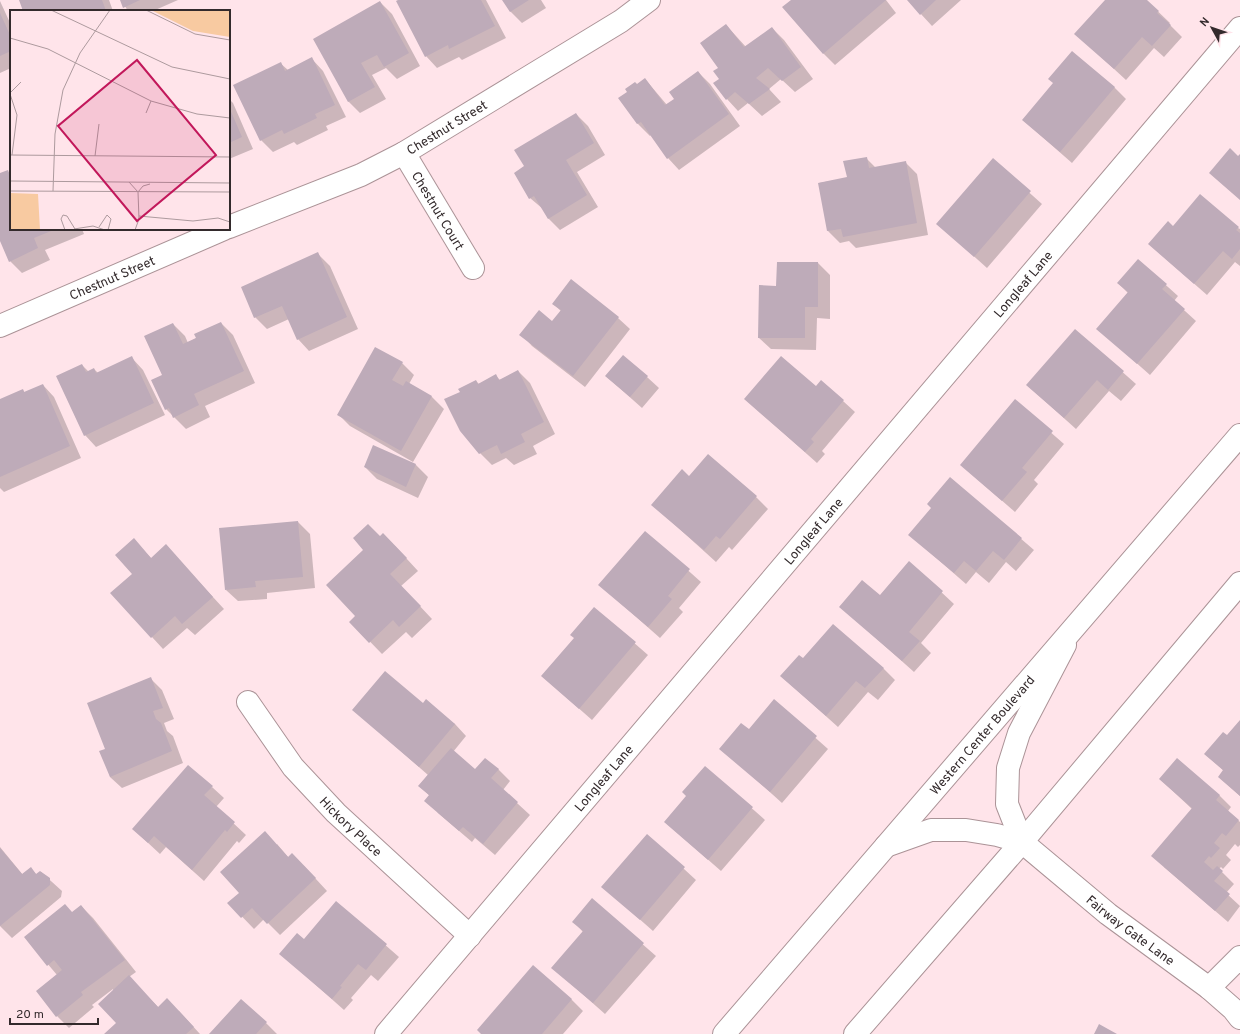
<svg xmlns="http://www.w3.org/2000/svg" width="1240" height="1034" font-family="Overpass,sans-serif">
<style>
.shadow{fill:#0003}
.building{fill:#beabb9}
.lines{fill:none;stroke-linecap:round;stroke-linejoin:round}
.minor-casing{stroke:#ab9397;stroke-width:24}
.major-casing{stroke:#ab9397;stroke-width:24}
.minor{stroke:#fff;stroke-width:22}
.major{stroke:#fff;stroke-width:22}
.labels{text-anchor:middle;stroke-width:3;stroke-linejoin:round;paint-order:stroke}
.street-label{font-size:13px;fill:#332a2c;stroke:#ffe4ea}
.inset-road{fill:none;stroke:#ad9a9e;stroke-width:1}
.view{fill:#c2185b;fill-opacity:0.15;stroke:#c2185b;stroke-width:2}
.inset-edge{fill:none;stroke:#332a2c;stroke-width:2}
</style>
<rect width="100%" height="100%" fill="#ffe4ea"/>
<path class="shadow" d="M20,0h89l4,11h-89z
M121,0h57l-25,11h-25z
M400,0h86l20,38 -44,22 -3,-3 -22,11 -11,-12z
M503,0h38l5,8 -24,15 -12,-12z
M791,0h95l10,13 -61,52 -12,-12z
M908,0h53l-29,26z
M1106,0h40l24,23 -1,1 13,13 -18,20 -10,-9 -28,32 -50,-46z
M0,1l11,24v43l-11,5z
M380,2l12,12 28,52 -23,13 -11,-11 -14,7 14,24 -26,14 -12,-12z
M726,25l20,22 26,-19 12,12 29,39 -18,13 -14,-13 -12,10 12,13 -19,14 -14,-13 -10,8 -11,-12 -7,-20 -1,-10z
M312,59l11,12 23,46 -20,9 2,4 -31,15 -3,-3 -21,10 -12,-12 19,-77 8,7z
M698,72l12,12 30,42 -61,44 -11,-12 -17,-23 -1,1 -12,-12 -18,-26 25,-19 22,26 8,-6z
M1114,87l12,12 -54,64 -49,-43z
M229,99l4,4 20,46 -24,10z
M576,114l12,12 17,29 -28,17 21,35 -38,23 -12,-12 -5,-9 -13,-11 -5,-31z
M866,158l10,10 30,-5 11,11 11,61 -72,13 -7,-7 -9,2 -12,-12 -9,-48 29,-5z
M993,160l49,44 -55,64 -49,-44z
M7,171l4,4v54h71l2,5 -39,16 5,10 -28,13 -12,-12 -10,-22v-65z
M1173,227l65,1 2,1v37l-5,-4 -28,33 -58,-51z
M318,254l12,12 28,63 -49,22 -11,-12 -9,-20 -22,10 -12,-12z
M1138,260l40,36 -4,5 22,20 -46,54 -52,-46 30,-36 -10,-10z
M818,263l12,12v44l-13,-1 -1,32 -45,-1 -12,-11 18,-51z
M553,304l65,14 12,11 -45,58 -53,-41 -11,-12 32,-12 8,-11z
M221,323l12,12 22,48 -50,23 5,11 -24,12 -20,-20 -13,-28 10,-6 10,-51 12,12 3,7z
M1075,330l61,54 -15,17 -12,-10 -33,38 -49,-44z
M132,358l11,12 22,45 -69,32 -11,-12 -3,-70 7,7 5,-3 4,4z
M402,363l12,12 -5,9 23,13 12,12 -31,53 -63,-36 -12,-12z
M518,371l12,12 25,51 -22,12 4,8 -23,11 -8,-7 -14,7 -12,-12 -19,-61 15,-11 3,3 17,-8 4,4z
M606,376l41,1 12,11 -17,20z
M43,385l11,12 27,61 -77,34 -4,-4v-88l23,-10 2,3z
M816,387l27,14 12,11 -33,39 3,3 -8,9 -72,-64z
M1015,401l49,43 -30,36 4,4 -23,28 -54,-47z
M374,447l42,18 12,12 -10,21 -41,-19 -12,-12z
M690,477l66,20 12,12 -36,41 -3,-3 -13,15 -63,-57z
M950,478l84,72 -18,21 -10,-9 -17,21 -13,-11 -10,12 -56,-49 22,-27z
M298,522l12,12 5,54 -48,5v6l-29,2 -12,-11z
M645,532l56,50 -22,26 4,4 -23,26 -60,-53z
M380,538l15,8 23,25 -17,15 31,33 -20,19 -6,-6 -24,22 -31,-32 6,-6z
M145,552l6,6h26l47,51 -29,26 -8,-7 -24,21 -11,-12 -19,-63z
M909,562l45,42 -33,39 10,10 -17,19 -74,-66 40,-10z
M594,608l54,47 -56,65 -50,-44 33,-38z
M803,660l80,8 12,12 -17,20 -10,-8 -30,35 -57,-51z
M150,678l12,12 12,29 -10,4 3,8 6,5 10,27 -61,25 -12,-11 -3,-28z
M774,701l54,48 -46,54 -61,-55 28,-17z
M423,704l32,20 11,12 -13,16 22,18 23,-1 12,12 -7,9 27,25 -35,40 -20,-17 -3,4 -34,-29 -8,-17 -11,-10 9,-11 -74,-65z
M1240,721v75l-21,-19 5,-6 -19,-17 22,-17z
M705,767l60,53 -44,51 -56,-49 22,-26z
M1160,779l59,16 12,12 -3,4 12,11v23l-2,2 -3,-3 -9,11 5,5 -8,9 -2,-2 -2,2 15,15 -8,9 14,13 -12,16 -64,-55 28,-58z
M212,787l12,11 -8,9 30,28 -7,8 -2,-2 -33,40 -38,-34 -6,7 -27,-25z
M647,835l49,45 -43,51 -50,-44z
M277,844l12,14 15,8 23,25 -47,44 -16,-16 -10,10 -25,-26 11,-10z
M0,847l23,28 8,-6 6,6 4,-3 21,19 -1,6 -49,41 -12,-12z
M592,900l64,56 -51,58 -52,-46 30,-36 -9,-10z
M336,902l63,55 -21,24 -7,-6 -20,23 2,2 -9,10 -63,-56 23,-14z
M81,906l12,12 43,54 -7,5 30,31 20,3 21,23h-94l11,-10 -4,-35 -21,16 2,2 -25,21 -12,-12v-41l-32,-38 47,-24z
M571,999l12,12 -20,23h-81z
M266,1023l11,11h-67z"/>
<path class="building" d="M19,0h83l4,11h-83z
M120,0h20l-17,8z
M398,0h83l14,26 -46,23 -1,-4 -23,12 -29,-56z
M502,0h27l-19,12z
M791,0h95l-63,54 -41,-47z
M907,0h29l-16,15z
M1105,0h42l12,11 -2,2 14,12 -19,21 -10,-9 -28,32 -40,-35z
M380,1l29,52 -25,14 -7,-12 -16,8 14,24 -27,15 -35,-63z
M0,13l11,24v14l-11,5z
M726,24l18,23 28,-20 29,40 -19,14 -14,-13 -12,10 14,11 -21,15 -14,-12 -9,8 -13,-17 6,-4 -6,-8 5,-3 -18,-25z
M1072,51l43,36 -55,65 -38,-32 31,-37 -5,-4z
M312,57l23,48 -20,9 2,4 -33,16 -2,-4 -22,11 -27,-56 48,-23 4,9z
M698,71l31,43 -62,45 -26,-37 -4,2 -19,-26 9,-6 -2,-3 10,-7 2,2 8,-6 20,27 9,-6 -5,-7z
M229,107l13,30 -13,6z
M576,113l18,30 -28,17 21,35 -39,24 -14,-23 -5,3 -15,-26 10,-7 -10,-16z
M1230,148l8,8 2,-2v46l-31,-27z
M867,157l2,11 37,-7 11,62 -74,14 -2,-8 -14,2 -9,-48 29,-6 -4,-16z
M993,158l38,33 -57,66 -38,-33z
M8,170l3,8v51h45l-22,9 4,10 -29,14 -9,-21v-68z
M1200,194l39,33 -3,3 4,3v16l-8,10 -9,-8 -29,33 -46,-40 20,-23 5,5z
M318,252l29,65 -50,23 -15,-34 -28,12 -13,-31z
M1138,259l29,25 -5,5 23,20 -48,55 -41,-35 32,-37 -11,-9z
M777,262h41v45h-13v31h-47l1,-53 17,1z
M571,279l48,38 -46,59 -54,-41 20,-25 13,11 9,-11 -9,-6z
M221,322l23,49 -50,23 5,11 -26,13 -4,-10 -4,2 -14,-30 11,-5 -18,-39 29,-13 10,21 13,-6 -2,-4z
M1075,329l49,42 -16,19 -11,-10 -33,38 -38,-33z
M375,347l28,15 -11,18 11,6 3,-5 26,15 -31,55 -64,-36z
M623,355l25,21 -18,21 -25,-21z
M132,356l22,47 -70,33 -28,-60 26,-12 4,8 8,-4 2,5z
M781,356l35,30 5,-6 23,20 -33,39 3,3 -9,10 -61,-53z
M518,370l26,52 -23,12 4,8 -24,12 -4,-9 -18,9 -19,-23 -16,-32 16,-7 -2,-3 18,-9 2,4 18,-10 3,6z
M43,384l27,62 -70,31v-78l23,-10 1,3z
M1015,399l38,32 -31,37 5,4 -25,29 -42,-36z
M373,445l43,19 -10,23 -42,-20z
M708,454l49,42 -37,43 -4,-3 -12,14 -53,-45 31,-36 7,7z
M950,477l72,61 -18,22 -11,-9 -17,20 -12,-10 -10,12 -46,-38 23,-27 -4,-4z
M298,521l5,56 -48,4 1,6 -31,3 -6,-62z
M368,524l12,12 3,-3 24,25 -17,16 31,32 -22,21 -6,-7 -24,23 -20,-21 6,-6 -29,-31 37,-35 -10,-12z
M645,531l45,38 -22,27 4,3 -24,28 -50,-42z
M134,538l17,20 15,-14 47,53 -31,27 -7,-8 -24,22 -41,-45 22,-19 -17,-19z
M909,561l34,30 -34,41 11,9 -18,20 -63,-54 23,-27 18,15z
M594,607l42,35 -57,67 -38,-33 33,-38 -4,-3z
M833,624l51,44 -19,20 -9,-7 -30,35 -46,-40 19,-21 4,3z
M385,671l38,32 3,-4 29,25 -36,43 -67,-57z
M151,677l12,31 -10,3 3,8 5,4 11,28 -62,26 -11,-26 6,-2 -18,-46z
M774,699l43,37 -47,56 -51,-43 22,-26 8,6z
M1240,720v76l-22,-19 5,-7 -19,-16 19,-22 4,3z
M451,748l24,21 10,-11 14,11 -8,9 27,24 -35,42 -20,-17 -4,4 -35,-30 5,-6 -11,-9z
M1177,758l43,37 -4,5 23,20 -13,16 -4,-3 -8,10 6,5 -9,10 -2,-2 -5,6 9,8 4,-4 6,5 -9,10 16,13 -15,17 -64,-55 41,-48 -33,-29z
M188,765l25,21 -9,9 31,27 -8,10 -2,-2 -33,40 -38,-34 -6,7 -16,-14z
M705,766l48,41 -45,53 -44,-38 22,-26 -4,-4z
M265,831l23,26 4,-4 24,25 -49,46 -15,-16 -11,10 -14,-15 12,-10 -19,-21z
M647,834l38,33 -45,53 -39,-33z
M0,848l22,26 9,-7 5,7 4,-3 10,7v7l-50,41z
M592,898l52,45 -51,60 -42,-35 32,-37 -11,-9z
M336,901l51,43 -21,26 -8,-6 -18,22 2,1 -10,12 -53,-45 18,-21 7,6z
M65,904l7,8 9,-7 44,55 -44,32 2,3 -27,22 -20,-26 26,-21 -8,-10 -7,6 -23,-29z
M533,965l39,34 -30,35h-61l-4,-4z
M129,975l29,32 9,-9 27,29 -8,7h-82l12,-11 -18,-19z
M241,999l26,23 -11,12h-47z
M1099,1024l18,10h-23z"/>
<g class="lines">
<g class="minor-casing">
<g id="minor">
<path id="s1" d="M404,153l69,115"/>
<path id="s2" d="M229,227l132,-52 43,-22 217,-132 28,-21"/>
<path id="s3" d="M0,326l224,-97"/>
<path id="s4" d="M248,702l45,65 43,46 134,123"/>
<path d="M1022,842l-15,-38 1,-36 11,-35 46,-88"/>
<path id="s5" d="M886,846l45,-16h35l31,5 25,7 86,72 101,74 24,21 7,9"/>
<path d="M1209,988l31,-31"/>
<path id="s6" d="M386,1034l854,-1006"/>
</g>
</g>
<g class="major-casing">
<g id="major">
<path id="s7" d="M724,1034l516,-599"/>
<path d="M855,1034l167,-192 218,-259"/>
</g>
</g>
<use href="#minor" class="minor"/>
<use href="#major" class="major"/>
</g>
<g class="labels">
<g class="street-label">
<text dy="5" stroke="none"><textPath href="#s2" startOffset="240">Chestnut Street</textPath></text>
<text dy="5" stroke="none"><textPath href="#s1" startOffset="67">Chestnut Court</textPath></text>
<text dy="5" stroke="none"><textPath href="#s3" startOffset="122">Chestnut Street</textPath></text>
<text dy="5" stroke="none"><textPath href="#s6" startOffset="984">Longleaf Lane</textPath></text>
<text dy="5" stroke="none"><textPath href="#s6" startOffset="660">Longleaf Lane</textPath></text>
<text dy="5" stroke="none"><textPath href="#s7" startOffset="395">Western Center Boulevard</textPath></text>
<text dy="5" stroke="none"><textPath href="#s6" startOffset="336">Longleaf Lane</textPath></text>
<text dy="5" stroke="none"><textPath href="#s4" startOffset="162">Hickory Place</textPath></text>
<text dy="5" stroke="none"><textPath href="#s5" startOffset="280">Fairway Gate Lane</textPath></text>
</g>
</g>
<g transform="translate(10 10)">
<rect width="220" height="220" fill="#ffe4ea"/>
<path d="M141,0h79v27l-37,-6zM0,183l28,1 2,36h-30z" fill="#f8caa1"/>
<path class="inset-road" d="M41,0l121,57 58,12M136,0l49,24 35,6M0,28l38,11 103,52 46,13 33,4M0,83l11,-11M0,84l7,21 -5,40M136,103l5,-12M0,145l220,2M85,146l4,-32M0,171l220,2M119,172l9,10 1,27 -4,11M0,181l220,1M43,181l2,-57 8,-44 17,-37 30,-43M128,182l5,-6 7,-2M129,206l54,5 25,-3 12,4M89,217l8,-12 4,4 -3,11M64,219l19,-3 12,4M55,220l-4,-11 2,-4 4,1 8,13"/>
<path class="view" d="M127,50l79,95 -79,66 -79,-95z"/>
<rect width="220" height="220" class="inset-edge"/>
</g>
<g transform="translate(1212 28) rotate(310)" stroke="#ffe4ea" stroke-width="3" paint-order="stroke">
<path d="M0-3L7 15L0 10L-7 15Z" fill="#332a2c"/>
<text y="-6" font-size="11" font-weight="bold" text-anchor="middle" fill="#332a2c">N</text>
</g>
<path d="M10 1018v6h88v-6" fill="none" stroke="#332a2c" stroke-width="2"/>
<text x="16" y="1018" font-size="12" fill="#332a2c" stroke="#ffe4ea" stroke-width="3" paint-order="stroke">20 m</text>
</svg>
